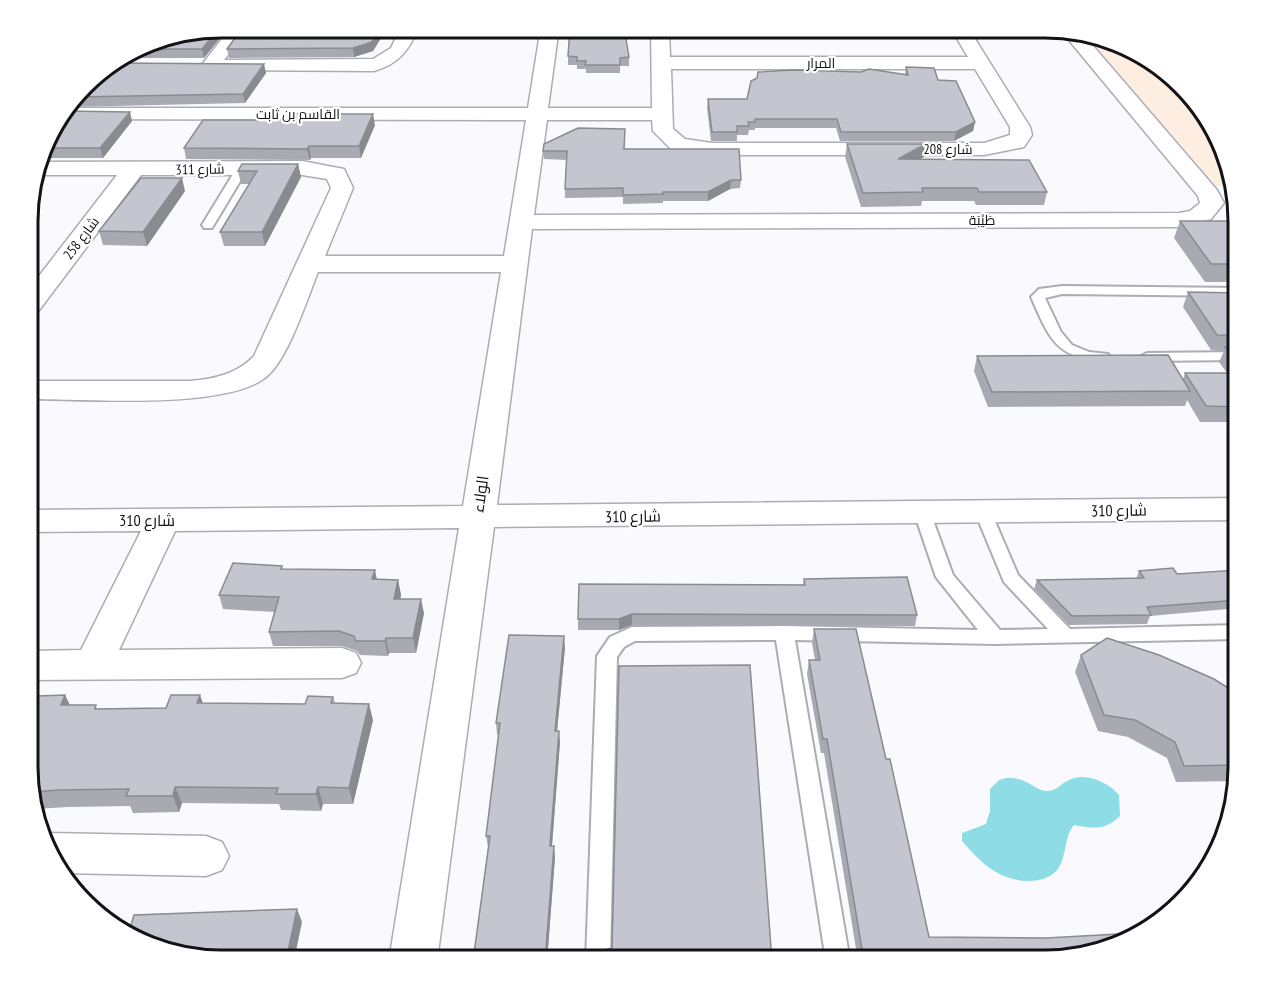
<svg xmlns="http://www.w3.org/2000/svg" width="1266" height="988" font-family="'PT Sans Narrow',Cairo,sans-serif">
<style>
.commercial{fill:#feede1}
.water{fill:#8edce5}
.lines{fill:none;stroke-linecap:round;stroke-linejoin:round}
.lane-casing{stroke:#acacb5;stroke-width:4}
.street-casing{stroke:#acacb5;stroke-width:3}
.lane{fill:#fff;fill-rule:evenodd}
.street{fill:#fff;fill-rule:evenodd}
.wall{fill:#a9a9b2}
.shaded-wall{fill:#8a8a91}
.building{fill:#c5c5cf;stroke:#8a8a91;stroke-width:1.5}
.labels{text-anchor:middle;stroke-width:4.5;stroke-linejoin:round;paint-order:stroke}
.far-street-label{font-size:14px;fill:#131317;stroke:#fff}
.street-label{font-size:16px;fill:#131317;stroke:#fff}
.rim{fill:none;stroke:#131317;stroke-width:3}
</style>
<rect width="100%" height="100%" fill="#fafafe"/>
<path class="commercial" d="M1085,34l34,8 54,33 46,60 12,51h-15z"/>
<path class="water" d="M1006,778c22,-1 27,12 40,13 11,0 13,-6 21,-10 17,-10 41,1 52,14l1,21c-14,14 -27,13 -46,9 -10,12 -7,30 -16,44 -7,9 -19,12 -30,12 -30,-1 -47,-18 -66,-40v-8l24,-9 4,-13v-22l9,-9z"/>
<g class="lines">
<g class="lane-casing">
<path id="lane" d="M238,166l10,2 -36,60h-8l-2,-3z
M1062,286l177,2v8l-177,-2 -17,4 16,34 11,13 17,7 19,2 2,3 -2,3 -5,1c-48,-3 -54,-24 -72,-64l8,-8z
M1239,352v8l-92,1 -7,-4 7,-4z
M922,507l8,5 23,63 47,55 48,-1 -44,-47 -29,-70 8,-5 8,5 27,63 52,54 169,-4v14l-244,5 -200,-4 55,321h-24l-50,-321 -141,1 -11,6 -7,10 -7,304h-24l11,-305 13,-19 22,-10 152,-1 194,4 -42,-53 -22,-65z"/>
</g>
<g class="street-casing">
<path id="street" d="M231,27h18l-25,33 149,-1 18,-11 10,-21h18c-10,23 -20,37 -45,44l-171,-1 -2,-4z
M541,27h18l-11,81h104l-1,-81h18l1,30h298l-18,-30h108l24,6 135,157 7,13 -13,16 -32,8 -647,2 -35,276 742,-7v22l-745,7 -57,434h-48l70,-433 -284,3 -56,119 223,-2 14,5 5,10 -5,10 -14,5 -314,2v-29l53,-1 60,-119 -113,1v-22l435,-4 38,-234h-183c-11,27 -30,88 -52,105 -40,33 -183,22 -238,22v-18h162c24,-2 47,-7 64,-25l77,-168 -4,-9 -25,-4h-161l-104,138 -9,2 1,-26 88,-114h-82l5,-13 262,-1 42,8 9,19 -28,68h179l22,-136 -469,-1 9,-11h462zM1063,33l135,163 2,7 -10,8 -11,2 -645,2 13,-95h105l1,11 18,18 41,6h272l40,-8 8,-12 -2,-8 -58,-93zM671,69h304l35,58v8l-26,8h-272l-27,-4 -12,-10z
M47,833l159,3 16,6 7,14 -7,14 -16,6 -144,-3 -15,-20 -5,-18z"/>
</g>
<use href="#lane" class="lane"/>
<use href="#street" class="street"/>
</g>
<path class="wall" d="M220,27h9l-25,31h-82l36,-21z
M243,27h143v3l-13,21 -19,6 -125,1 -2,-9z
M568,56l61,1v9h-9v7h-34v-4h-9v-4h-9z
M906,67l32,13 37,42 -2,9 -19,10h-114l-4,-13h-81v2h-6l-1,5h-11v6h-26l-4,-33 1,-9h39l158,-25z
M266,73l-21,30 -178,4 26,-32z
M132,121l-29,37h-51l-12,3 13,-37z
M375,125l-14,33h-50l-1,2 -124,-1 -2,-11z
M847,144h79l-2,13 -4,2 127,33 -3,13h-68l-2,-4h-52l-1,5 -60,1 -16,-50z
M624,149l117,31 -1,8 -10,1 -22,12h-45v2l-40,1v-7l-58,1v-9l2,-29 -23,-1 -1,-8z
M298,164l3,13 -36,69h-41l-4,-14 29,-48h-8l-3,-13z
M185,191l-38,55 -44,-1 -4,-14z
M1180,221h59v61h-34l-31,-44z
M1188,292l51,1v129h-39l-13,-22 -2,6 -197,1 -14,-36 3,-15 206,23 2,-6h42l-8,-11 5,-11 -13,-1 -28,-43z
M282,566l1,3 94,10 21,1 3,15 -1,4 24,14 -8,40h-27l-1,3 -28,-1 -3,-4 -15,-5h-69l-4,-14 6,-20 -52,-3 -4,-14z
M1239,570v38l-89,8 -3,8 -78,1 -35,-36 3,-9 99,-1 3,-8 38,3z
M804,579l113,36 -2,11 -283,-1 -13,5h-41v-11l225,-34z
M814,629l72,130 43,178 117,24h-188l-34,-208h-3l-14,-79 2,-14h6l-3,-17z
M565,647l-8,84 3,11 -8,104 3,11 -8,104h-74l15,-114 -2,-11 13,-101h-2l-1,-12z
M1081,655l158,40 -1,86 -62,1 -9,-24 -39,-21 -30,-6 -23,-59z
M65,695l5,10 28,4 68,-1 37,-4h102l28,-7 2,6 38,17 -20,84h-30l-2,7 -40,-1 -2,-6 -97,-1 -3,9 -46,1 -3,-7 -62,1 -33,2 -8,-28 3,-72z"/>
<path class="shaded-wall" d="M220,27h9l-25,31 -2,-9z
M381,27h5v3l-13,21 -19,6 -1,-9z
M264,64l2,9 -21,30 -2,-9z
M130,112l2,9 -29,37 -3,-10z
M373,114l2,11 -14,33 -2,-12z
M975,122l-2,9 -19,10 2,-9z
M926,144l-2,13 -28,15 2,-13z
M309,146l2,12 -1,2 -3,-11z
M49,148l3,10 -12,3 4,-12z
M298,164l3,13 -36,69 -3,-14z
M182,178l3,13 -38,55 -4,-14z
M731,180l-1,9 -22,12v-9z
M34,218l4,11 -9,10v-15z
M375,570l3,15 -6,-6z
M398,580l3,15 -4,19 -3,-15z
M421,599l3,14 -8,40 -3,-15z
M632,614v11l-13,5v-11z
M564,636l1,11 -9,95 -1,-11z
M386,638l3,15 -1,3 -3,-15z
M65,695l8,17 -12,-7z
M200,695l6,17 -9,-9z
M369,704l4,16 -20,84 -4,-16z
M559,731l1,11 -9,115 -1,-11z
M175,787l7,16 -3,9 -6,-16z
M318,787l5,17 -2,7 -5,-17z
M554,846l1,11 -8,104h-2z
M297,909l5,13 -8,39h-8z"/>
<path class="building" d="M220,27l-18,22h-64l20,-12z
M243,27h138l-9,15 -19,6 -126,1z
M570,27h54l5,30 -9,1v7h-35l1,-4h-9v-4l-9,-1z
M113,63l151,1 -21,30 -168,3 18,-22z
M906,67l28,1 4,12 18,1 19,41 -19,10h-115l-4,-13h-82v3h-7l1,4h-12v6h-25l-4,-33h39l4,-18 6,-3 1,-6 35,-2 68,2 8,-3 39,6z
M63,111l67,1 -30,36h-51l-5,1 9,-25z
M291,114h82l-14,32h-50l-2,3 -123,-1 19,-28h86z
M578,128l47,1 -1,20h115l2,31h-10l-23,12h-45v2l-40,1v-7l-58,1 2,-38h-24l1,-7z
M847,144h79l-28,15 131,1 18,32h-68l-2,-4h-55l1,4 -60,1z
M242,164h56l-36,68h-42l37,-61h-19z
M141,178h41l-39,54 -44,-1z
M29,218h5l-5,6z
M1180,221h59v43h-28z
M1188,292l51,1v43l-22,-1z
M1225,347h14v20z
M1168,355l22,36 -198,1 -15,-36z
M1185,373h54v34l-33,-1z
M233,563l49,3 -1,3 94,1 -3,9 26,1 -4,19h27l-8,39h-27l-1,3h-29l-2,-5 -15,-5 -70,1 10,-35 -60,-2z
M1173,568l4,6 62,-4v30l-92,7 4,8 -79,1 -35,-36 107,-2 -5,-7z
M907,577l10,38 -285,-1 -13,5h-41l1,-35 226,1 -1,-6z
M814,629h42l30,130h4l39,178 117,1 92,-5 -18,13 -74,15h-182l-37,-222h-4l-14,-79h11z
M509,635l55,1 -9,95h4l-9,115h4l-9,115h-72l17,-125h-4l14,-113h-4z
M1107,638l52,17 55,24 25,16v70l-55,1 -9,-24 -40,-22 -31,-5 -23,-60z
M750,665l22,296h-168v-11l8,-2 7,-282z
M65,695l-4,10h35l-1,4 71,-1 5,-13h29l-3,8 108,1 3,-8 25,1 -2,6 38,1 -20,84 -31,-1 -2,7h-40l2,-6 -103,-1 -2,9h-47l3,-7 -70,1 -28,2 -4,-11 1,-72h2l7,-13z
M297,909l-11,52h-78l-61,-15 -19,-11 6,-20z"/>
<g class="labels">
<g class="far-street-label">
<text x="821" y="68">المرار</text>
<text x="298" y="119">القاسم بن ثابت</text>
<text x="948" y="154">شارع 208</text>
<text transform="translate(200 169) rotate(-1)" y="5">شارع 311</text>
<text x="982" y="225">طَيْبَة</text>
<text transform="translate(81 238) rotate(-53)" y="5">شارع 258</text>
</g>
<g class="street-label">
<text transform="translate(480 494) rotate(-82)" y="6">الولاء</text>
<text transform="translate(1119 510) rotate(-1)" y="6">شارع 310</text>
<text transform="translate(633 516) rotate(-1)" y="6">شارع 310</text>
<text x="147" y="526">شارع 310</text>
</g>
</g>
<path d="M0 0H1266V988H0ZM221 38H1045A183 183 0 0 1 1228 221V767A183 183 0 0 1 1045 950H221A183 183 0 0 1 38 767V221A183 183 0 0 1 221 38Z" fill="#fff" fill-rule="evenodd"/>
<path class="rim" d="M221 38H1045A183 183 0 0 1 1228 221V767A183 183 0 0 1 1045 950H221A183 183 0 0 1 38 767V221A183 183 0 0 1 221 38Z"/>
</svg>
